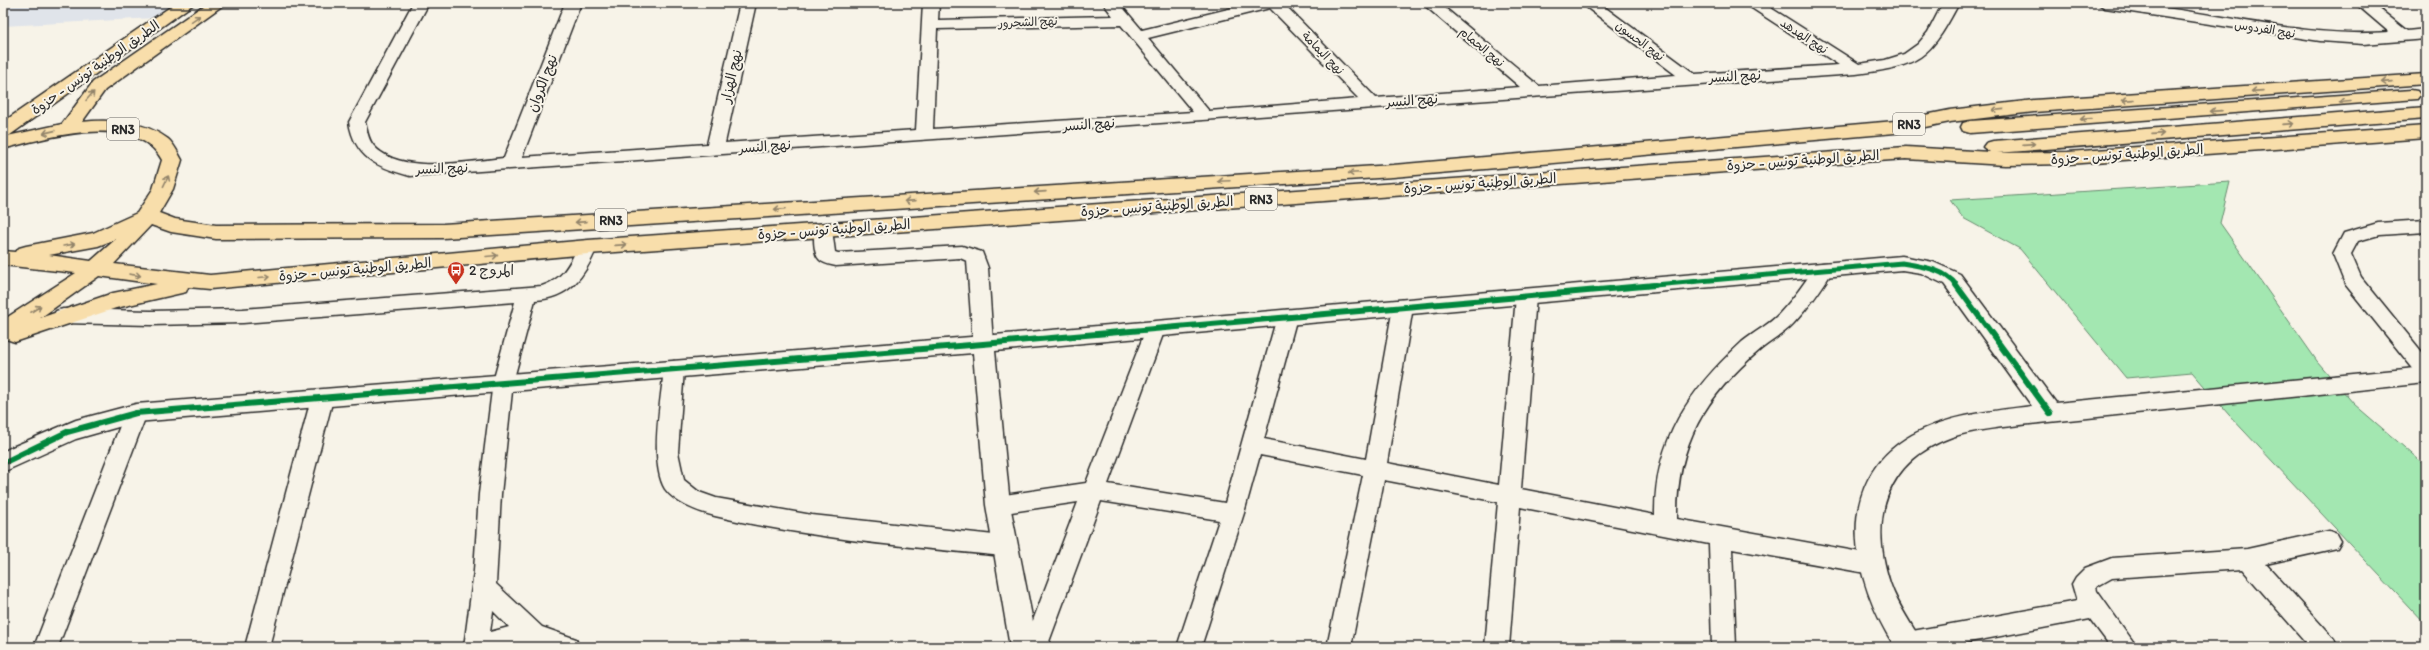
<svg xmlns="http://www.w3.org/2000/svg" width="2429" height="650" font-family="Itim,'Playpen Sans Arabic',sans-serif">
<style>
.built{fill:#e0e4ea}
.green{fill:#a3e7b1;stroke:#67896e}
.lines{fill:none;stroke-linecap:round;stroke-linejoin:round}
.street-casing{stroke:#2b2b2b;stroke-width:3}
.secondary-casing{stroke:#2b2b2b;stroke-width:3}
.highway-casing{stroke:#2b2b2b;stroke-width:3}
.street{fill:#f7f3e8;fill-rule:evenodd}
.secondary{fill:#f7f3e8;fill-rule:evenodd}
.highway{fill:#f8deab;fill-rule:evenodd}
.cycleway-far1-casing{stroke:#f7f3e8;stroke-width:7}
.cycleway-casing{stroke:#f7f3e8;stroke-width:9}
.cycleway-far1{stroke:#00873e;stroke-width:5}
.cycleway{stroke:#00873e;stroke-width:6}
.oneway{stroke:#92846b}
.labels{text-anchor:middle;stroke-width:4;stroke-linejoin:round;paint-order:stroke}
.far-street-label{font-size:12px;fill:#2b2b2b;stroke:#f7f3e8}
.shield{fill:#f7f3e8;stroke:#686764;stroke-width:1}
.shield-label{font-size:13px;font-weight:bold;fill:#2b2b2b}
.street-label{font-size:14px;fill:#2b2b2b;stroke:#f7f3e8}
.poi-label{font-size:14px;fill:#2b2b2b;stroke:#f7f3e8;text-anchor:start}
</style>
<rect width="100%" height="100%" fill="#f7f3e8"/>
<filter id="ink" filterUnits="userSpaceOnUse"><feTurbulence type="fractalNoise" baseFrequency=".025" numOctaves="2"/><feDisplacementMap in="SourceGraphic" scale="8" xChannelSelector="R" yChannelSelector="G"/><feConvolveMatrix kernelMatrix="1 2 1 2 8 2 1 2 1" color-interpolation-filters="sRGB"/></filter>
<g filter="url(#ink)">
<path class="built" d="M3,3h172l-20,15 -152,8z"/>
<path class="green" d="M2230,182l-10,41 97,138 37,43 72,62v159l-197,-210 -37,-43 -66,6 -106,-129 -57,-31 -13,-18z"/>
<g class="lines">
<g class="street-casing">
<path id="street" d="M413,3h16l-64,119c2,8 3,17 8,23 26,31 95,16 131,13l61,-155h16l-59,154 185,-13 33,-141h16l-31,140 191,-13 7,-127h16l-1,17 175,-4 -10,-13h16l23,27 111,-27h30l93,95 144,-11 -98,-84h17l100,83 137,-11 -95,-72h18l96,71 144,-9 -95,-62h19l96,61 26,-4 19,-6 14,-10 10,-12 15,-29h16c-30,57 -39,63 -103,71l-1446,102c-33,-9 -55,-18 -61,-54zM1270,8l89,91 -150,12 -61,-73zM1121,25l72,87 -260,17 4,-100z
M2097,3c98,0 194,37 292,29l-34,-29h17l35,28 19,-2v10l-63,5 -43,-3 -215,-33z
M2426,220v12l-47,3 -21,6 -7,13 10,23 65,80v22l-7,-3 -74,-92 -12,-30 11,-21 34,-10z
M823,224l7,2 2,4 3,22 3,1 124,-7 20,6 6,16 5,76 -3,5 -7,2 -7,-2 -3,-5 -6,-83 -7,-3 -124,8c-5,-1 -14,-3 -17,-7 -6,-6 -6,-27 -3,-33z
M588,241l7,2 2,4c-12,29 -27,51 -62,53l-22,82 -12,112 -5,90 46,43 34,12 3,8h-115l10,-76 5,-77 14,-112 22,-80 -272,21 -92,2 -88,-2 -7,-2 -3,-5 3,-5 7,-2 88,2 92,-2 299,-23c24,-8 27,-24 39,-43zM493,611l16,16 -19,5z
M1824,263l7,1 3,5c-12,19 -25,38 -40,54 -10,11 -22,17 -33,26 -57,48 -85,96 -84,170l194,35 8,3 4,7 -4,7 -8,3 -139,-25 4,98h-24l-3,-103 -189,-37 -11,140h-24l13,-145 -114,-22 -33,167h-24l36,-172 -103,-20 -16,58 -43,134h-24l42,-127 -118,-19 -54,146h-24l55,-145 -80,12 -8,-3 -3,-6 3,-6 8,-3 88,-13 62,-159 7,-2 7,2 3,5 -57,155 117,19 52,-186 3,-5 7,-2 7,2 3,5 -33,122 102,20 27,-152 3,-5 7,-2 7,2 3,5 -26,156 112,22 17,-188 3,-5 7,-2 7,2 3,5 -15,192 134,26c-1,-74 34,-125 87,-173 12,-10 27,-17 38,-29 14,-15 26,-32 37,-49z
M674,361l7,3 3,5 -6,83 6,28 15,12 17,6 96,17 191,21 8,3 4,7 -4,7 -8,3c-94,-9 -196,-18 -288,-40 -17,-4 -40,-13 -50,-27 -16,-26 -4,-89 -1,-120l3,-5z
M322,391l7,2 4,6 -64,248h-24l66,-248 4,-6z
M136,405l8,2 3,6 -89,234h-24l91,-234 3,-6z
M2329,531l8,3 4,7 -4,7 -71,16 68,75 3,8h-27l-68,-78 -130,9 -16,9 1,4 40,56h-26l-21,-28 -147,28h-46l-2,-4 3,-8 9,-3 170,-31 -5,-17 4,-7 9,-9 27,-10 135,-9z"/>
</g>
<g class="secondary-casing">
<path id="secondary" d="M1902,256l31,6 27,12 96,129 370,-36v16l-396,41c-26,3 -53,5 -78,13 -67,24 -83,82 -62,146 8,24 23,42 34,64h-29c-42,-65 -66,-165 17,-212 36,-20 80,-24 120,-29l-88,-122 -23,-11 -19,-3 -907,81 15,154 28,142h-28l-24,-142 -13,-152 -837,69 -60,17 -73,33v-20l7,-4 66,-28 60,-16 847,-68z"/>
</g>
<g class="highway-casing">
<path id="highway" d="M176,3h19l-185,132 -7,2v-15z
M207,3h19l-121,87 -23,32c28,-3 63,-1 86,17 6,5 10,14 14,21l-9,29 -14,24 16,6 41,6 227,-1 950,-59 502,-44 55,-11 84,-10 392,-26v10l-392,28 -84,10 -55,11 -502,44 -950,61 -227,1 -45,-7 -20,-7 -37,39 96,11 378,-35 1318,-93 84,5 -7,-5 3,-4 7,-2 433,-34v12l-429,34 71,-1 358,-26v12l-358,26 -63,1 -99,-6 -1318,95 -378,35 -22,-2 -2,5 -70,16 -101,34 -12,-4v-18l73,-47 -73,-8v-14l13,1 3,-4 7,-2 67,-13 44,-20 16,-24 9,-29c-27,-49 -116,-22 -159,-11v-12l59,-13 31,-42zM116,239l-25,22 -42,-6 49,-9zM99,276l58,8 -44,9 -73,25z
M2411,90l6,1 3,4 -3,4 -447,34 -7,-2 -2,-4 2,-4 7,-2z"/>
</g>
<use href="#street" class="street"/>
<use href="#secondary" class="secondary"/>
<use href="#highway" class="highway"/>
<g class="cycleway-far1-casing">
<path id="cycleway-far1" d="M1643,286l259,-23c19,3 43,6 55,23"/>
</g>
<g class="cycleway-casing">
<path id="cycleway" d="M1956,285l94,128
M3,463l64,-31 69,-19 847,-69 672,-59"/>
</g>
<use href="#cycleway-far1" class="cycleway-far1"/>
<use href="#cycleway" class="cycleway"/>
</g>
<defs><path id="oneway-shaft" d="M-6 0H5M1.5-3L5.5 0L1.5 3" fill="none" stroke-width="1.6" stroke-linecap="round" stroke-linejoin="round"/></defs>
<g class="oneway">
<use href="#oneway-shaft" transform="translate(195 19) rotate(-35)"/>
<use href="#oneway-shaft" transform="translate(2387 82) rotate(176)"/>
<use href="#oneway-shaft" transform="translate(2257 91) rotate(176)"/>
<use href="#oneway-shaft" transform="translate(90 96) rotate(-48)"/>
<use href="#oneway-shaft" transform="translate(2128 100) rotate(176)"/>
<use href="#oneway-shaft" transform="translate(2345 101) rotate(175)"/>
<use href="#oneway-shaft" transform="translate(1998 110) rotate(174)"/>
<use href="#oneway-shaft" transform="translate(2216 111) rotate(176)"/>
<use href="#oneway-shaft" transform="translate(2086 119) rotate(176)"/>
<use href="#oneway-shaft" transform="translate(2288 124) rotate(-4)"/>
<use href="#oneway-shaft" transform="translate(49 132) rotate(167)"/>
<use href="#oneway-shaft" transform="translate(2158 134) rotate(-4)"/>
<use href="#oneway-shaft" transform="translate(2029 144) rotate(-4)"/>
<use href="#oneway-shaft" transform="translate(1354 173) rotate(177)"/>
<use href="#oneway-shaft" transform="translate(166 181) rotate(-64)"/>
<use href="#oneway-shaft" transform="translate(1224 181) rotate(177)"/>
<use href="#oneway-shaft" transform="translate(1040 192) rotate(176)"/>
<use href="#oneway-shaft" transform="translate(910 201) rotate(176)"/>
<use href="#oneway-shaft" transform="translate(780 209) rotate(176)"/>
<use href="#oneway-shaft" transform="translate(581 222) rotate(176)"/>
<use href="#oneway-shaft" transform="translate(69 245) rotate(-10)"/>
<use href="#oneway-shaft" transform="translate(621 245) rotate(-4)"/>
<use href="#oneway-shaft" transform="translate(492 256) rotate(-5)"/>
<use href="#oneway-shaft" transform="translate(135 275) rotate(8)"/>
<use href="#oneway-shaft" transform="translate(265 277) rotate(-5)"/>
<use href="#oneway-shaft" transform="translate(36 309) rotate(-33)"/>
</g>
</g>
<defs>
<g id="bus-pin" transform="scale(0.9)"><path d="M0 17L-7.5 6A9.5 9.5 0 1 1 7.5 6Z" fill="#c8321e" stroke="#f7f3e8"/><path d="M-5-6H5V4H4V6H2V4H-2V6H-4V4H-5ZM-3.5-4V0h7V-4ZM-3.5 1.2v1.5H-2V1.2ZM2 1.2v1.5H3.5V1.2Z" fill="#fff"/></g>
</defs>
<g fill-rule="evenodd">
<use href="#bus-pin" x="456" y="270"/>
</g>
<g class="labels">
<g class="far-street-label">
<text transform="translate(1028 22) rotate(-2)" y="4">نهج الشحرور</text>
<text transform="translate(2265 29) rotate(9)" y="4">نهج الفردوس</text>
<text transform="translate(1804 36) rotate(33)" y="4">نهج الهدهد</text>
<text transform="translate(1640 41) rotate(37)" y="4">نهج الحسون</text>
<text transform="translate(1482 47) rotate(40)" y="4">نهج الحمام</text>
<text transform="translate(1323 53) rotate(46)" y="4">نهج اليمامة</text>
</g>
<g class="shield">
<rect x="1893" y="113" width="32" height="22" rx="3"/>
<rect x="107" y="118" width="32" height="22" rx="3"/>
<rect x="1245" y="188" width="32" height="22" rx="3"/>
<rect x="595" y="209" width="32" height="22" rx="3"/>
</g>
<g class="shield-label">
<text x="1909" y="129">RN3</text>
<text x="123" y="134">RN3</text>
<text x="1261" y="204">RN3</text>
<text x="611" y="225">RN3</text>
</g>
<g class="street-label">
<text transform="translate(95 67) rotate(-35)" y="5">الطريق الوطنية تونس - حزوة</text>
<text transform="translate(731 76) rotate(-77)" y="5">نهج الهزار</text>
<text transform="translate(1735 76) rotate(-3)" y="5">نهج النسر</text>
<text transform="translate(542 83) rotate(-69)" y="5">نهج الكروان</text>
<text transform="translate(1412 100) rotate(-4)" y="5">نهج النسر</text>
<text transform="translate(1089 124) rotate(-4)" y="5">نهج النسر</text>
<text transform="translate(765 146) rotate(-4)" y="5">نهج النسر</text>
<text transform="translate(2127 154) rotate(-4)" y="5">الطريق الوطنية تونس - حزوة</text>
<text transform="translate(1803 160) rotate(-4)" y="5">الطريق الوطنية تونس - حزوة</text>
<text transform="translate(442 168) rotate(-2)" y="5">نهج النسر</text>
<text transform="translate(1480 183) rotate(-4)" y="5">الطريق الوطنية تونس - حزوة</text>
<text transform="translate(1157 206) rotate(-4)" y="5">الطريق الوطنية تونس - حزوة</text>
<text transform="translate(834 229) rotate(-4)" y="5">الطريق الوطنية تونس - حزوة</text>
<text transform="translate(355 269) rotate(-5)" y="5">الطريق الوطنية تونس - حزوة</text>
</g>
<g class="poi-label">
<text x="469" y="275">المروج 2</text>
</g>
</g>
<rect width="2429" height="650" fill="none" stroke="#f7f3e8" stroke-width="16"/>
<rect x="8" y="8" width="2413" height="634" fill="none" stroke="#2b2b2b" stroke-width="1.5" filter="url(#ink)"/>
</svg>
